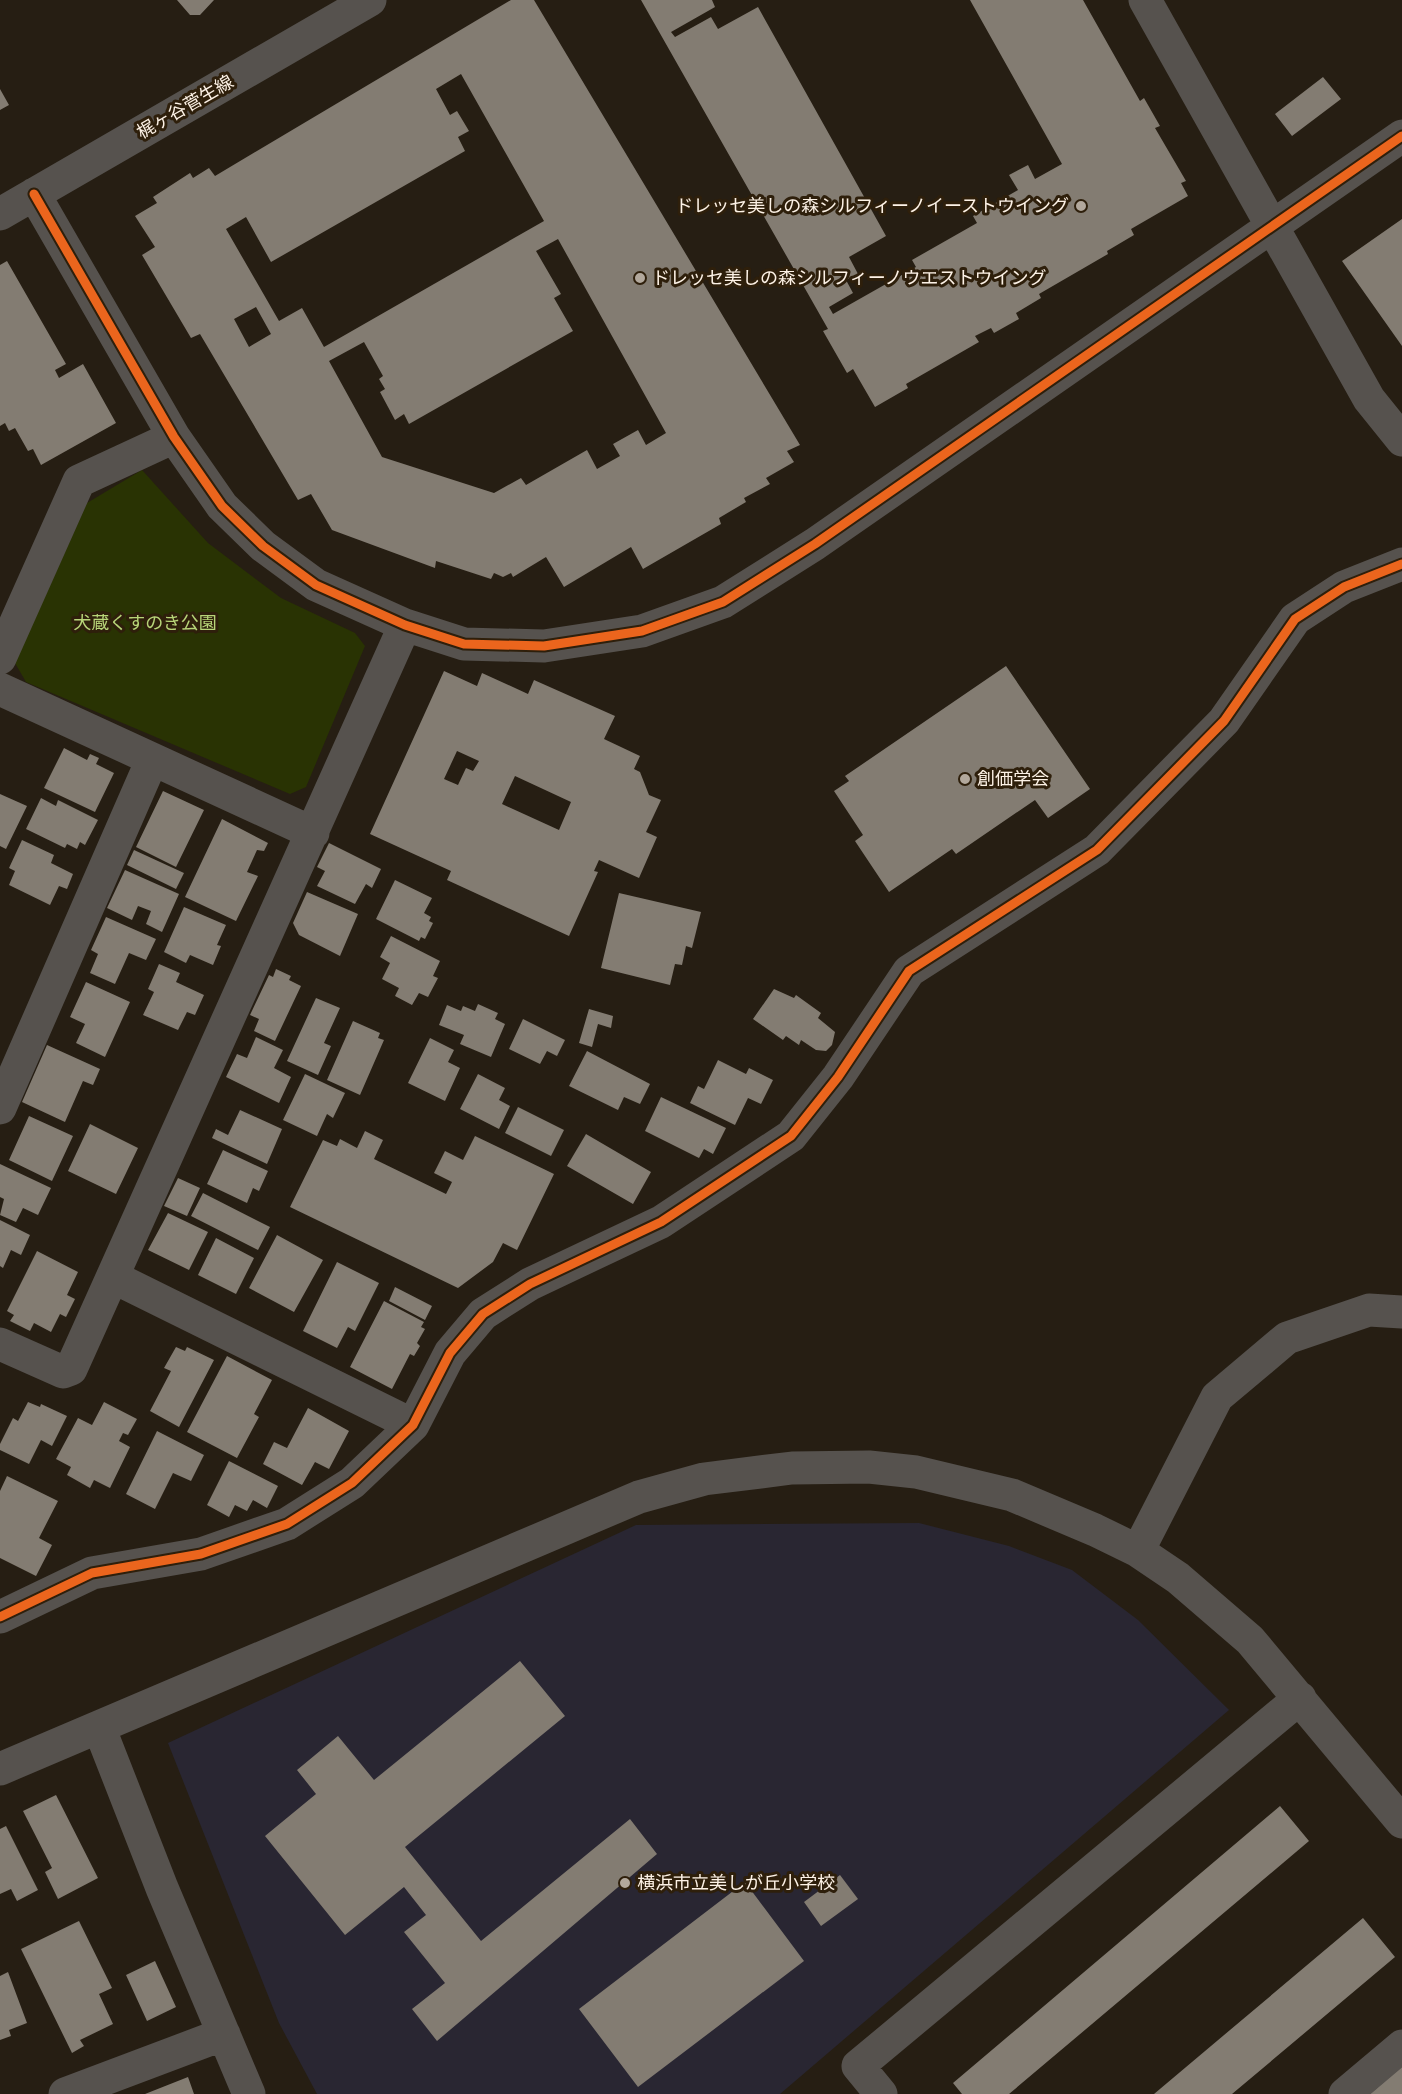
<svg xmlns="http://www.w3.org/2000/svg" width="1402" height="2094" font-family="'Varela Round','Noto Sans JP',sans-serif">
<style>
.education{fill:#292632}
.green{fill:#293303}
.building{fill:#837c72;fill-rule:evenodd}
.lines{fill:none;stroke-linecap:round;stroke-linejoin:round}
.minor{stroke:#56524e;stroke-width:33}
.cycleway-casing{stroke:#2e1f0b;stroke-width:13}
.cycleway{stroke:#eb651d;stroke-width:9}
.poi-dot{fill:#b2a89c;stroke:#2e1f0b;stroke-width:2}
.labels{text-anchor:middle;stroke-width:6;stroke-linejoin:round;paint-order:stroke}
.street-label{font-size:18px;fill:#fdf2e6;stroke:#2e1f0b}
.poi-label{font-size:18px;fill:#fdf2e6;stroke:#2e1f0b;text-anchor:start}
.park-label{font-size:18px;fill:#b7d478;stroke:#2e1f0b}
</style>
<rect width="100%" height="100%" fill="#261e13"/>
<path class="education" d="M919,1523l90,23 63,24 66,50 91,90 -449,384h-463l-38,-71 -111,-280 468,-218z"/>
<path class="green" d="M142,470l66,73 73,55 74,35 10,13 -59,141 -16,7 -264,-112 -11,-19 72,-160z"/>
<path class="building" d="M177,0h37l-14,15h-10z
M511,0h23l266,445 -13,6 7,11 -28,16 4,6 -26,14 2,4 -27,16 2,6 -78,45 -12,-22 -67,40 -18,-30 -33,20 -2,-4 -8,4 -9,-4 -3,6 -55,-18 -1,7 -103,-38 -21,-36 -13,6 -98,-166 -9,4 -49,-83 13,-8 -20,-31 22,-13 -4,-6 37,-24 3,5 16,-10 6,8zM461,74l83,147 -220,126 -22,-39 -23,13 -53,-92 20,-12 25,45 194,-111 -7,-14 11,-6 -12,-20 -7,4 -14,-26zM558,239l108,194 -20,12 -8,-15 -25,14 7,12 -23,13 -10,-19 -61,35 -5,-7 -27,15 -112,-36 -53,-96 35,-19 19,34 -4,3 6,10 -5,3 15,28 9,-6 5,10 164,-93 -19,-33 7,-4 -25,-43zM256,307l15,27 -22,13 -15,-28z
M641,0h71l3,7 -44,25 4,5 36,-20 7,12 40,-22 128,229 -37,21 9,17 -12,6 7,13 -24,14 4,7 83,-47 -4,-7 65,-37 -4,-7 45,-26 -9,-15 19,-10 7,14 27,-15 -92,-164h113l57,101 4,-3 16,28 -5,2 31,53 -5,2 7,13 -57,33 3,6 -27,16 1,3 -69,40 2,4 -25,15 3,6 -25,14 -3,-5 -16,8 4,6 -73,42 2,4 -33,19 -22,-38 -6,4 -24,-42 5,-2z
M1323,77l18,22 -49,37 -17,-22z
M0,89l9,16 -9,5z
M1402,219v127l-60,-85z
M7,261l59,103 -11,6 4,8 24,-14 33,59 -75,42 -8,-16 -5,2 -13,-23 -6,3 -4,-8 -5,3v-161z
M1006,666l84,123 -42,29 -13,-18 -79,54 -4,-5 -63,43 -34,-51 8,-6 -29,-44 15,-10 -4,-5z
M444,671l33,15 5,-13 46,21 6,-14 81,36 -11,23 36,17 -6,13 6,3 9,23 12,5 -15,32 11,5 -18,41 -40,-18 -5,11 4,1 -29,64 -122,-56 4,-9 -81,-37zM457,751l22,10 -6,10 -7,-3 -8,17 -14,-6zM515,776l56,26 -12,28 -57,-26z
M64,748l23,12 3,-6 9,4 -3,6 18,9 -19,39 -51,-24z
M163,791l41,19 -28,57 -40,-20z
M0,794l27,12 -21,43 -6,-3z
M41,798l15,8 2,-6 40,20 -13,25 -5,-3 -3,7 -10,-5 -2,4 -39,-19z
M222,819l46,24 -4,8 -7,-1 -10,22 11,4 -22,45 -51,-24z
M22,840l32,15 -3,8 22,11 -6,15 -8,-3 -9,19 -41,-20 6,-14 -6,-3z
M329,843l52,26 -9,19 -6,-4 -11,20 -38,-18 8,-15 -8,-4z
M134,850l50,23 -8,16 -49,-24z
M125,870l54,24 -17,38 -16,-8 5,-13 -13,-5 -6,14 -25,-12z
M395,880l37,18 -8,15 7,4 -2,4 4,2 -8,16 -4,-2 -2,4 -43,-22z
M307,892l51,22 -18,42 -41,-21 -6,-12z
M619,893l82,19 -9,36 -6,-2 -4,19 -7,-1 -5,21 -69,-17z
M184,907l42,18 -9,20 4,1 -8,19 -23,-10 -4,8 -22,-11z
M106,917l50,22 -10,21 -17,-7 -14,31 -25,-11 8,-19 -7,-4z
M391,936l49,25 -7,15 5,2 -10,19 -9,-4 -7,12 -17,-9 4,-8 -17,-9 8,-16 -10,-6z
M159,964l21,9 -4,9 28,13 -9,20 -8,-3 -9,18 -35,-15 11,-23 -6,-3z
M276,969l15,7 -2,4 12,6 -26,55 -21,-10 5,-12 -9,-4 19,-40 4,2z
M86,982l44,20 -25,55 -29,-14 9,-19 -15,-7z
M774,989l20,9 2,-3 25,18 -3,5 17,14 -3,13 -6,6 -10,-1 -15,-10 -2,5 -13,-9 -3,4 -30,-21z
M316,998l24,10 -16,35 7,3 -13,29 -31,-14z
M478,1004l20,9 -3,6 10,5 -14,33 -31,-13 4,-9 -25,-10 8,-20 14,6 2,-5 12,5z
M589,1009l24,7 -2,12 -13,-4 -6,23 -13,-4z
M523,1019l42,21 -8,16 -10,-5 -7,13 -31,-15z
M353,1021l27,12 -2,5 6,2 -24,55 -33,-15z
M256,1037l27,13 -9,18 17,9 -12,26 -53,-26 11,-23 10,4z
M430,1038l24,12 -6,12 12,6 -15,33 -37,-18z
M47,1045l53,24 -7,16 -10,-4 -18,41 -43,-20z
M587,1051l63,33 -10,20 -16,-7 -6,13 -49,-24z
M718,1060l28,14 3,-6 24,12 -12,24 -13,-6 -13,27 -45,-22 8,-17 6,3z
M305,1074l40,19 -12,25 -6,-4 -10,22 -34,-16z
M478,1074l27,14 -6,12 11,6 -11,23 -39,-20z
M661,1097l65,31 -13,26 -9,-5 -5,9 -54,-27z
M518,1107l46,23 -13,26 -46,-23z
M240,1110l42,19 -15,35 -55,-26 4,-9 12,6z
M29,1116l44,20 -21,45 -43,-21z
M90,1124l48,24 -22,46 -48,-23z
M365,1131l18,9 -9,19 72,35 6,-12 -18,-9 11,-22 18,9 12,-24 79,38 -37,76 -14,-7 -10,19 -35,26 -168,-81 33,-67 14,6 3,-7 17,9z
M586,1134l65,38 -18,32 -66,-38z
M223,1150l45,21 -9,20 -6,-3 -6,15 -40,-19z
M0,1164l51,24 -13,27 -15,-7 -7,14 -16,-7 4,-16 -4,-2z
M178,1178l22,10 -13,28 -23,-10z
M203,1193l67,34 -12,23 -67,-34z
M168,1213l40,19 -19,38 -41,-20z
M0,1220l30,15 -9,20 -10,-5 -8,18 -3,-2z
M277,1235l46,25 -29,52 -45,-24z
M216,1238l38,20 -18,36 -38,-19z
M37,1251l41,21 -11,23 8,4 -9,18 -6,-3 -9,18 -17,-9 -4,8 -20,-10 4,-6 -7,-4z
M337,1262l42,21 -24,48 -7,-4 -11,21 -34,-17z
M395,1287l37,19 -7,14 -36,-19z
M384,1301l40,21 -3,5 4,2 -8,14 3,3 -6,10 -4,-2 -18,35 -42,-22z
M176,1347l9,4 2,-4 27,13 -35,67 -29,-16 21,-40 -7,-3z
M227,1356l45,24 -18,34 5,3 -22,41 -50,-26z
M28,1402l12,5 1,-3 26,12 -15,30 -11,-6 -12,24 -29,-14v-6l13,-26 5,3z
M104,1402l33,17 -9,16 -5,-2 -4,8 11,6 -20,41 -16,-8 -4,8 -23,-13 4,-8 -15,-8 22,-41 14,7z
M308,1408l41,23 -20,38 -14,-7 -13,23 -39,-21 11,-22 13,6z
M157,1431l47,24 -13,26 -18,-8 -18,36 -29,-15z
M229,1461l49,25 -11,22 -14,-8 -6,11 -12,-6 -6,12 -22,-12z
M7,1476l51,25 -19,37 13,7 -16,31 -36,-18v-67z
M520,1661l45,55 -160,131 76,94 149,-122 27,35 -220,187 -25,-32 33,-26 -41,-51 22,-17 -22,-28 -59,48 -80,-99 51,-42 -19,-24 41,-34 36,44z
M56,1795l42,83 -40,21 -13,-27 7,-4 -29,-57z
M1280,1806l29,35 -300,253h-47l-9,-11z
M6,1826l32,64 -21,11 -6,-12 -11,5v-65z
M840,1875l18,24 -37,27 -17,-24z
M745,1882l59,79 -166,126 -59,-78z
M1363,1918l32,39 -163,137h-78z
M79,1921l33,67 -13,6 14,30 -33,16 4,6 -12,7 -51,-104z
M155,1961l21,46 -29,14 -21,-46z
M8,1972l19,51 -18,7 2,6 -11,4v-64z
M1402,2066v28h-32z
M188,2077l6,17h-49z"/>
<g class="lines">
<path class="minor" d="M1145,0l224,399 33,41
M34,194l140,243 48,69 41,40 53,39 89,40 59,19 80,2 98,-15 81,-29 92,-58 587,-408
M0,214l370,-214
M0,658l79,-177 95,-44
M0,689l313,144
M0,1108l152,-348
M113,1277l300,148
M0,1344l63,28 8,-3 334,-744
M1138,1551l79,-154 70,-59 82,-28 33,2
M0,1617l92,-44 109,-19 86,-30 65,-41 61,-58 37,-72 33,-39 47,-30 131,-62 130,-86 47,-59 71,-106 188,-121 127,-129 71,-102 49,-32 58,-23
M99,1727l63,161 87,206
M0,1769l639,-272 65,-18 88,-11 77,-1 47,5 96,23 83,35 43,21 40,27 72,62 152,182
M65,2094l159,-60
M881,2094l-23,-28 442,-368
M1345,2094l57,-48"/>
<g class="cycleway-casing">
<path id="cycleway" d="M34,194l140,243 48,69 41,40 53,39 89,40 59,19 80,2 98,-15 81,-29 92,-58 587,-408
M0,1617l92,-44 109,-19 86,-30 65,-41 61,-58 37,-72 33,-39 47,-30 131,-62 130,-86 47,-59 71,-106 188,-121 127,-129 71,-102 49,-32 58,-23"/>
</g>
<use href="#cycleway" class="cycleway"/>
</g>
<g class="poi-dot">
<circle cx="1081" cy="206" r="6"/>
<circle cx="640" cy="278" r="6"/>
<circle cx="965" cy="779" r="6"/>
<circle cx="625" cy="1883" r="6"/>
</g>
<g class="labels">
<g class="street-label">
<text transform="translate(185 107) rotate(-30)" y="6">梶ヶ谷菅生線</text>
</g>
<g class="poi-label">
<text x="1069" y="212" text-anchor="end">ドレッセ美しの森シルフィーノイーストウイング</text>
<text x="652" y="284">ドレッセ美しの森シルフィーノウエストウイング</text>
<text x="977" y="785">創価学会</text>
<text x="637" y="1889">横浜市立美しが丘小学校</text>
</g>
<g class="park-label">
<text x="145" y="629">犬蔵くすのき公園</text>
</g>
</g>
</svg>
